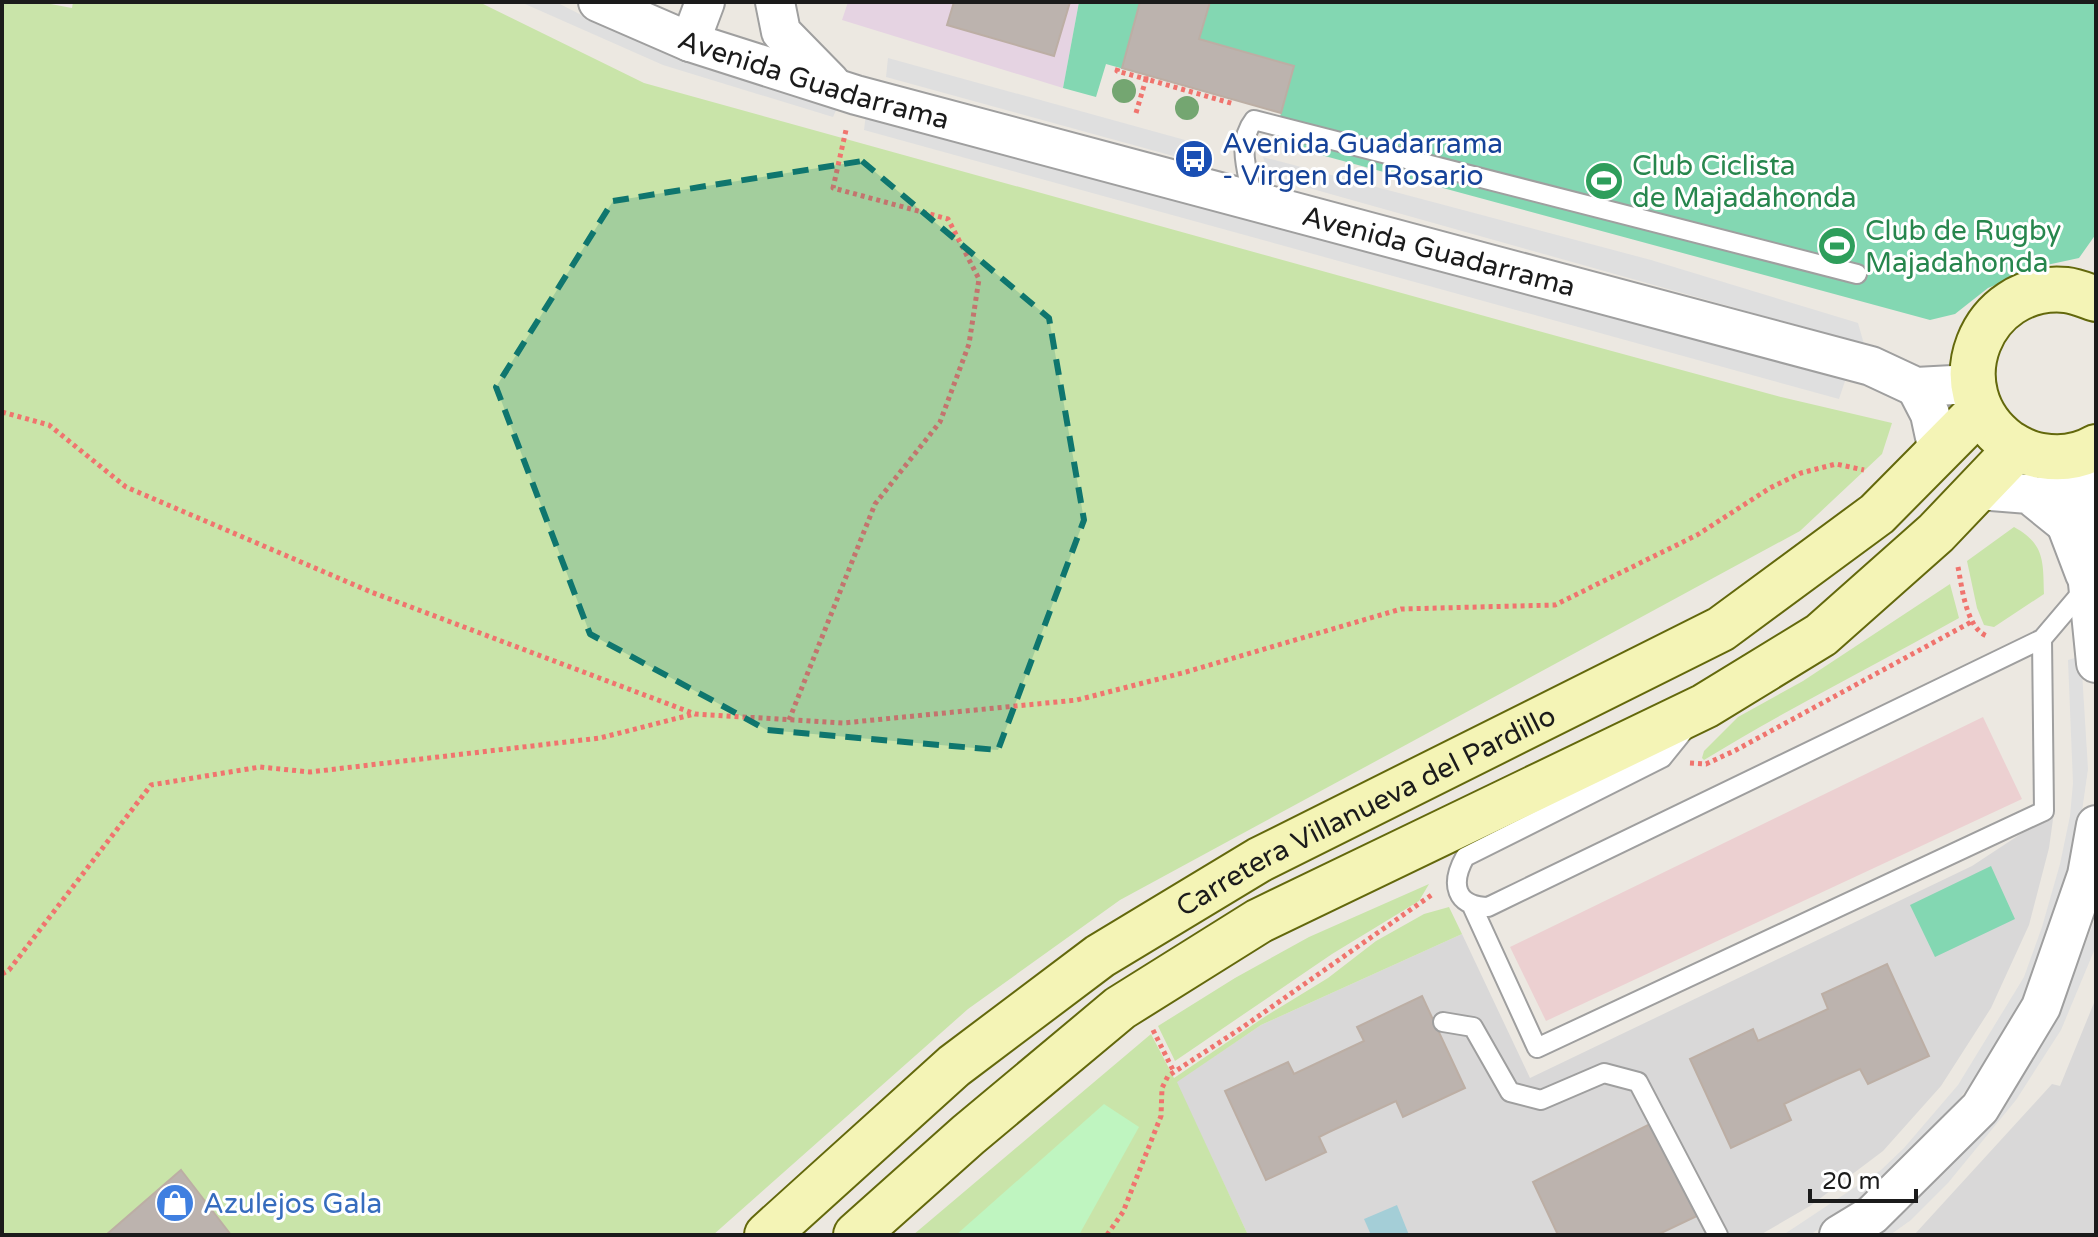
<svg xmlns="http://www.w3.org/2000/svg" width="2098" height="1237" font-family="'Varela Round',sans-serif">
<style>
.residential{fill:#d9d8d8}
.commercial{fill:#ecd0d1}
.industrial{fill:#e5d3e2}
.grass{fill:#c9e4a9}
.park{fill:#bff5c0}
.pitch{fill:#83d7b2}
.parking{fill:#dfdfdf}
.water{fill:#a4ced7}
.building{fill:#bcb3ae;stroke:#bcaea4;stroke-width:2}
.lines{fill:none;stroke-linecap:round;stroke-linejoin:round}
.lane-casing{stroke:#9f9f9f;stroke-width:22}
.street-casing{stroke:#9f9f9f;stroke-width:42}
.secondary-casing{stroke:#63680c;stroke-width:48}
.path{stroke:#f0746e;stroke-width:5;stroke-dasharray:4 4;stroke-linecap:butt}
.lane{stroke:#fff;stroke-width:18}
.street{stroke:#fff;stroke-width:38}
.secondary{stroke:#f4f4b6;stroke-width:44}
.tree{fill:#74a671}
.marked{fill:#0f766e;fill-opacity:0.2;stroke:#0f766e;stroke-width:6;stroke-dasharray:16 10;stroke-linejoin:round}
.labels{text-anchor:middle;stroke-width:6;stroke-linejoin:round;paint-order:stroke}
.street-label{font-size:28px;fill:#1b1b1b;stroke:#fff}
.transit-label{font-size:28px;fill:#164399;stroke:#fff;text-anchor:start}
.leisure-label{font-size:28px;fill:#27864d;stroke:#fff;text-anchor:start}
.shop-label{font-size:28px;fill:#366cbe;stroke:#fff;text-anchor:start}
</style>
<rect width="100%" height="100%" fill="#ece8e1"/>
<path class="residential" d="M2054,812l-5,36 -20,77 -38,83 -50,78 -58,65 -73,55 -50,29h-512l-72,-153 85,-57 201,-91 68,144 442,-212z
M2096,998v237h-182l138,-151 8,2z"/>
<path class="commercial" d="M1983,717l39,82 -476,222 -36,-74z"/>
<path class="industrial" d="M848,2h231l-16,86 -221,-68z"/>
<path class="grass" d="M2,2h38l32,6 1,-6h406l165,81 920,255 217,59 111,26 -10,31 -82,77 -680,369 -152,109 -255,226h-482l-50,-65 -75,65h-104z
M2014,527c31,17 29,34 30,67l-50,33 -10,-2 -7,-17 -10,-47z
M1950,584l9,34c-85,48 -172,91 -255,142l-2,-2 2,-7 34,-34 65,-36z
M1429,884l-10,17 -87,53 -157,107 -17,-35 77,-48 74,-41z
M1449,907l13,27 -201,91 -84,57 71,153h-335l238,-201 23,44 92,-62 62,-38 48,-37 48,-27z"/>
<path class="park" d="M1104,1104l35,23 -60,108h-123z"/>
<path class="pitch" d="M1079,2h1017v232l-17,24 -37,8 -54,22 -33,26 -25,6 -657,-178 8,-29 -175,-49 -10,33 -33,-9z
M1991,866l24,53 -80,38 -25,-52z"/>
<path class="parking" d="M526,2h30l41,21 92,38 148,47 -4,9 -170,-52 -138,-61z
M888,58l297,82 3,20 -302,-83z
M866,114l980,264 -7,21 -975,-269z
M1263,157l388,103 207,63 6,21 -594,-167z
M2081,656l7,113 -9,63 -13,56 -25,72 -30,63 -36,55 -33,44 -77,75 -55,38h-27l98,-65 23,-22 54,-63 66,-108 18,-50 18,-63 10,-48 3,-33 -5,-123z
M2096,916v30l-35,84 -45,70 -68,83 -37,37 -21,15h-18l30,-22 38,-36 66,-81 25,-38 37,-70z"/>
<path class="water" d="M1397,1205l12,30h-38l-7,-16z"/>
<path class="building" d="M954,2h116l-16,54 -107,-31z
M1140,2h70l-11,37 95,27 -13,47 -159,-45z
M1887,964l42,92 -61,28 -8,-15 -25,11 -51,24 7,16 -60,28 -41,-89 63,-30 5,12 70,-32 -6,-15z
M1422,996l43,92 -62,29 -7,-16 -67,31 -10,5 7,15 -60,28 -41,-89 63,-29 6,12 70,-33 -7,-14z
M1654,1122l45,93 -42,20h-99l-25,-53z
M181,1170l50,65h-125z"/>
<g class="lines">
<g class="lane-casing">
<path id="lane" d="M1253,200c-5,-27 -17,-57 1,-80l603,154
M1687,727l-25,31 -197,99c-15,27 -10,49 23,50l554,-268 45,-53
M1472,906l65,142 507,-237 -2,-172
M1443,1022l30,5 37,65 31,8 63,-27 34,9 80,153"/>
</g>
<g class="street-casing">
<g id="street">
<path id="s1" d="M598,2l92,40 166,53 1015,271 45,21 56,-3"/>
<path d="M775,2l6,30 49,50"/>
<path d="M690,42l15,-40"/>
<path d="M1916,387l14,27 8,37"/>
<path d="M2089,451l5,73 -6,59 8,80"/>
<path d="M2054,458l12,66 19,50"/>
<path d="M1979,490l50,4 37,30"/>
<path d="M1839,1235l33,-20 108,-107 61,-101 46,-132 9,-50"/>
</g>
</g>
<g class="secondary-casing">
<g id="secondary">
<path d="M2096,299c-9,-3 -20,-8 -30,-9 -86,-8 -128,100 -58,152 11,7 22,13 34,14 19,3 37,1 54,-9"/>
<path id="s2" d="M767,1235l187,-169 146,-110 159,-96 462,-231 156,-115 103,-104"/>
<path d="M856,1235l112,-100 152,-127 139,-87 446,-215 116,-71 115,-102 81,-85"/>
</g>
</g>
<path class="path" d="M1118,68l-1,3 29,8v-4
M1136,113l10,-34 88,25
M2,412l47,13 77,62 245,105 324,122 148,9 234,-23 109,-28 215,-63 154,-4 142,-70 73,-47 31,-15 35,-9 28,6
M1958,567c4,20 8,61 29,69
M789,720l86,-216 65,-82 29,-78 10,-65 -31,-60 -115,-31 13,-58
M1690,763l16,1 30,-14 237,-129
M2,974l7,-4 142,-185 109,-18 50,5 290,-34 94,-24
M1153,1030l21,42
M1107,1235l16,-23 38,-96 1,-28 6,-12 75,-49 190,-133"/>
<use href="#lane" class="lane"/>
<use href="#street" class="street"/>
<use href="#secondary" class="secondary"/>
</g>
<g class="tree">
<circle cx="1124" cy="91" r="12"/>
<circle cx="1187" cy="108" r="12"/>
</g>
<path class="marked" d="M862,161l187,157 35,202 -86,230 -231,-20 -177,-96 -94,-247 117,-186z"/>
<defs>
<g id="bus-disc" transform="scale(2)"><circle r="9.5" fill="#1a4fb4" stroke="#fff"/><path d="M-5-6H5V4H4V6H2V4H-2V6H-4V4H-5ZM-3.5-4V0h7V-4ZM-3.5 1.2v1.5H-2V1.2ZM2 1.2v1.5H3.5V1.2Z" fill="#fff"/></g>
<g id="stadium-disc" transform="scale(2)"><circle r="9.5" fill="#2e9e5b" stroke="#fff"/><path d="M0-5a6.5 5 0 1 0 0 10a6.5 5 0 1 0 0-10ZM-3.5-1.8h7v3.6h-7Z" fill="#fff"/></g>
<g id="shop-disc" transform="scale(2)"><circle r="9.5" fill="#3f7fe0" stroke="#fff"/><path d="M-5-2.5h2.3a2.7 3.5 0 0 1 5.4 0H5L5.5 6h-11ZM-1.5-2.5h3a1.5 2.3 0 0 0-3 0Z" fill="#fff"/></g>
</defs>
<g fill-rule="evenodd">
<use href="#bus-disc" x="1194" y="159"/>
<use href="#stadium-disc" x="1604" y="181"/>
<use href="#stadium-disc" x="1837" y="246"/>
<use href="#shop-disc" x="175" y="1203"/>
</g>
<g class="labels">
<g class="street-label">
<text dy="10" stroke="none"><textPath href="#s1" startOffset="230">Avenida Guadarrama</textPath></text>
<text dy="10" stroke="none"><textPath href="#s1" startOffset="878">Avenida Guadarrama</textPath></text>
<text dy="10" stroke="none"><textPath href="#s2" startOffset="738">Carretera Villanueva del Pardillo</textPath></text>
</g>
<g class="transit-label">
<text x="1222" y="153">Avenida Guadarrama<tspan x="1222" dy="32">- Virgen del Rosario</tspan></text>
</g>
<g class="leisure-label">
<text x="1632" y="175">Club Ciclista<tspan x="1632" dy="32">de Majadahonda</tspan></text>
<text x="1865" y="240">Club de Rugby<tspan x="1865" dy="32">Majadahonda</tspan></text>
</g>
<g class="shop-label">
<text x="203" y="1213">Azulejos Gala</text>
</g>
</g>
<rect width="2098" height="1237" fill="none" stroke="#1b1b1b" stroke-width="8"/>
<path d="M1810 1189v12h106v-12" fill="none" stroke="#1b1b1b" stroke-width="4"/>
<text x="1822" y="1189" font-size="24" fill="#1b1b1b" stroke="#ffffff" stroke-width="6" paint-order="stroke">20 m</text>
</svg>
